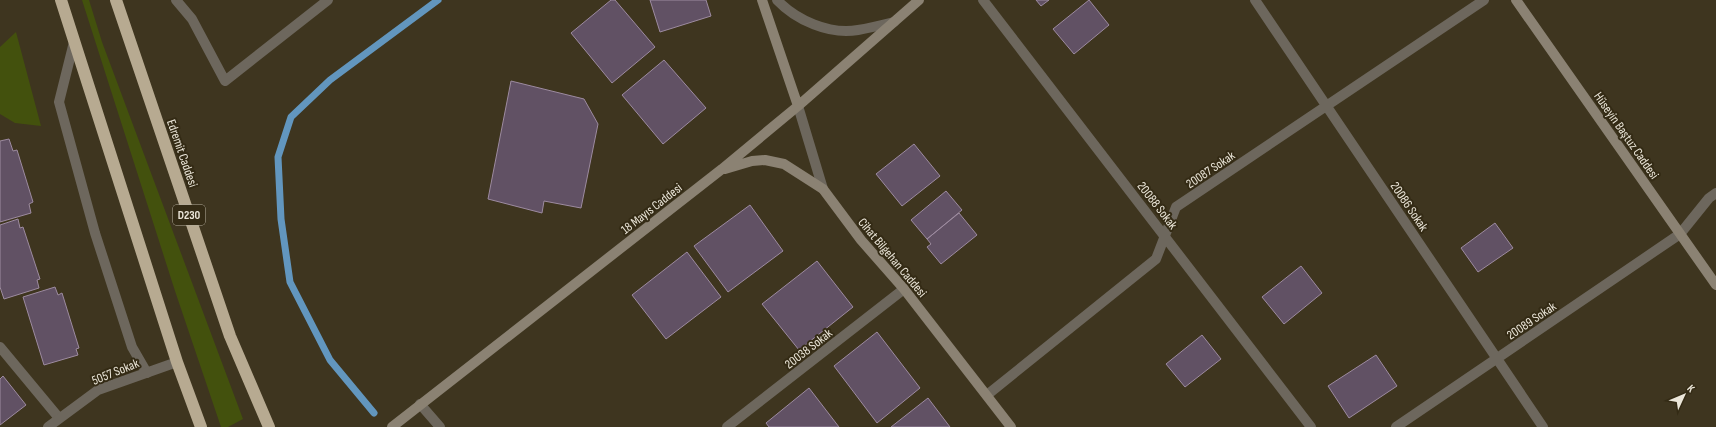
<svg xmlns="http://www.w3.org/2000/svg" width="1716" height="427" font-family="'Sofia Sans Condensed',sans-serif">
<style>
.green{fill:#43510d}
.lines{fill:none;stroke-linecap:round;stroke-linejoin:round}
.stream{stroke:#6296be;stroke-width:7}
.building{fill:#615164;stroke:#9d8ba0}
.lane{stroke:#6d675d;stroke-width:10}
.street{stroke:#6d675d;stroke-width:10}
.secondary{stroke:#8b8273;stroke-width:10}
.highway{stroke:#b7aa91;stroke-width:12}
.labels{text-anchor:middle;stroke-width:4;stroke-linejoin:round;paint-order:stroke}
.shield{fill:#342b15;stroke:#b4ae9e;stroke-width:1}
.shield-label{font-size:12px;font-weight:bold;fill:#ebe6d9}
.street-label{font-size:13px;fill:#ebe6d9;stroke:#342b15}
</style>
<rect width="100%" height="100%" fill="#3e351f"/>
<path class="green" d="M82,0h7l13,42 141,377 -15,8h-7l-46,-136z
M16,32l25,94 -26,-3 -15,-9v-67z"/>
<g class="lines">
<path class="stream" d="M374,413l-44,-53 -40,-78 -9,-63 -3,-62 13,-40 39,-37 108,-80"/>
</g>
<path class="building" d="M611,0h4l40,47 -43,36 -41,-50z
M650,0h56l5,16 -51,16z
M1036,0h13l-8,6z
M1089,0l20,25 -35,29 -21,-25z
M664,60l42,48 -43,36 -41,-49z
M511,81l73,18 14,25 -17,84 -37,-7 -2,12 -54,-14z
M9,139l4,12 4,-1 16,52 -4,2 2,9 -31,9v-81z
M914,144l26,32 -38,30 -26,-32z
M946,191l16,19 -35,29 -16,-19z
M750,205l33,46 -55,41 -34,-46z
M959,213l18,22 -36,29 -14,-17 4,-3 -4,-5z
M18,219l2,9 3,-1 17,52 -3,1 2,8 -35,11 -4,-12v-62z
M1495,223l18,25 -35,24 -17,-24z
M687,252l34,45 -55,42 -34,-44z
M817,261l36,46 -54,43 -37,-46z
M1301,266l21,27 -38,31 -22,-27z
M55,287l3,8 4,-2 17,55 -3,1 2,6 -34,10 -21,-68z
M877,332l43,56 -43,35 -43,-57z
M1202,335l19,24 -36,28 -19,-23z
M1376,355l21,31 -48,32 -21,-32z
M3,376l23,29 -26,20v-46z
M809,388l30,39h-70l-3,-4z
M928,398l22,29h-59z"/>
<g class="lines">
<path class="lane" d="M176,0l16,19 33,62 103,-81
M74,42l-15,60 36,131 37,114 15,26
M0,347l59,71"/>
<path class="street" d="M777,0c19,20 52,35 81,30 12,-2 24,-5 36,-8
M983,0l328,427
M1255,0l288,427
M798,106l25,83
M987,395l169,-136 20,-52 308,-207
M420,404l20,23
M48,427l50,-37 79,-28
M727,427l177,-138
M1396,427l284,-193 29,-36 7,-5"/>
<path class="secondary" d="M762,0l36,106
M1516,0l200,285
M725,169l27,-8 13,-1 19,4 39,25 38,51 43,49 107,138
M392,427l330,-258 76,-63 121,-106"/>
<path class="highway" d="M61,0l116,362 24,65
M116,0l114,336 39,91"/>
</g>
<g class="labels">
<rect class="shield" x="173" y="205" width="32" height="20" rx="3"/>
<g class="shield-label">
<text x="189" y="219">D230</text>
</g>
<g class="street-label">
<text transform="translate(1627 135) rotate(55)" y="5">Hüseyin Baştuz Caddesi</text>
<text transform="translate(183 153) rotate(71)" y="5">Edremit Caddesi</text>
<text transform="translate(1210 169) rotate(-34)" y="5">20087 Sokak</text>
<text transform="translate(1158 205) rotate(52)" y="5">20088 Sokak</text>
<text transform="translate(1410 206) rotate(56)" y="5">20086 Sokak</text>
<text transform="translate(651 208) rotate(-38)" y="5">18 Mayıs Caddesi</text>
<text transform="translate(893 257) rotate(50)" y="5">Cihat Bilgehan Caddesi</text>
<text transform="translate(1531 320) rotate(-34)" y="5">20089 Sokak</text>
<text transform="translate(808 348) rotate(-38)" y="5">20038 Sokak</text>
<text transform="translate(115 371) rotate(-22)" y="5">5057 Sokak</text>
</g>
</g>
<g transform="translate(1684 395) rotate(46)" stroke="#342b15" stroke-width="3" paint-order="stroke">
<path d="M0-3L7 15L0 10L-7 15Z" fill="#ebe6d9"/>
<text y="-6" font-size="11" font-weight="bold" text-anchor="middle" fill="#ebe6d9">K</text>
</g>
</svg>
